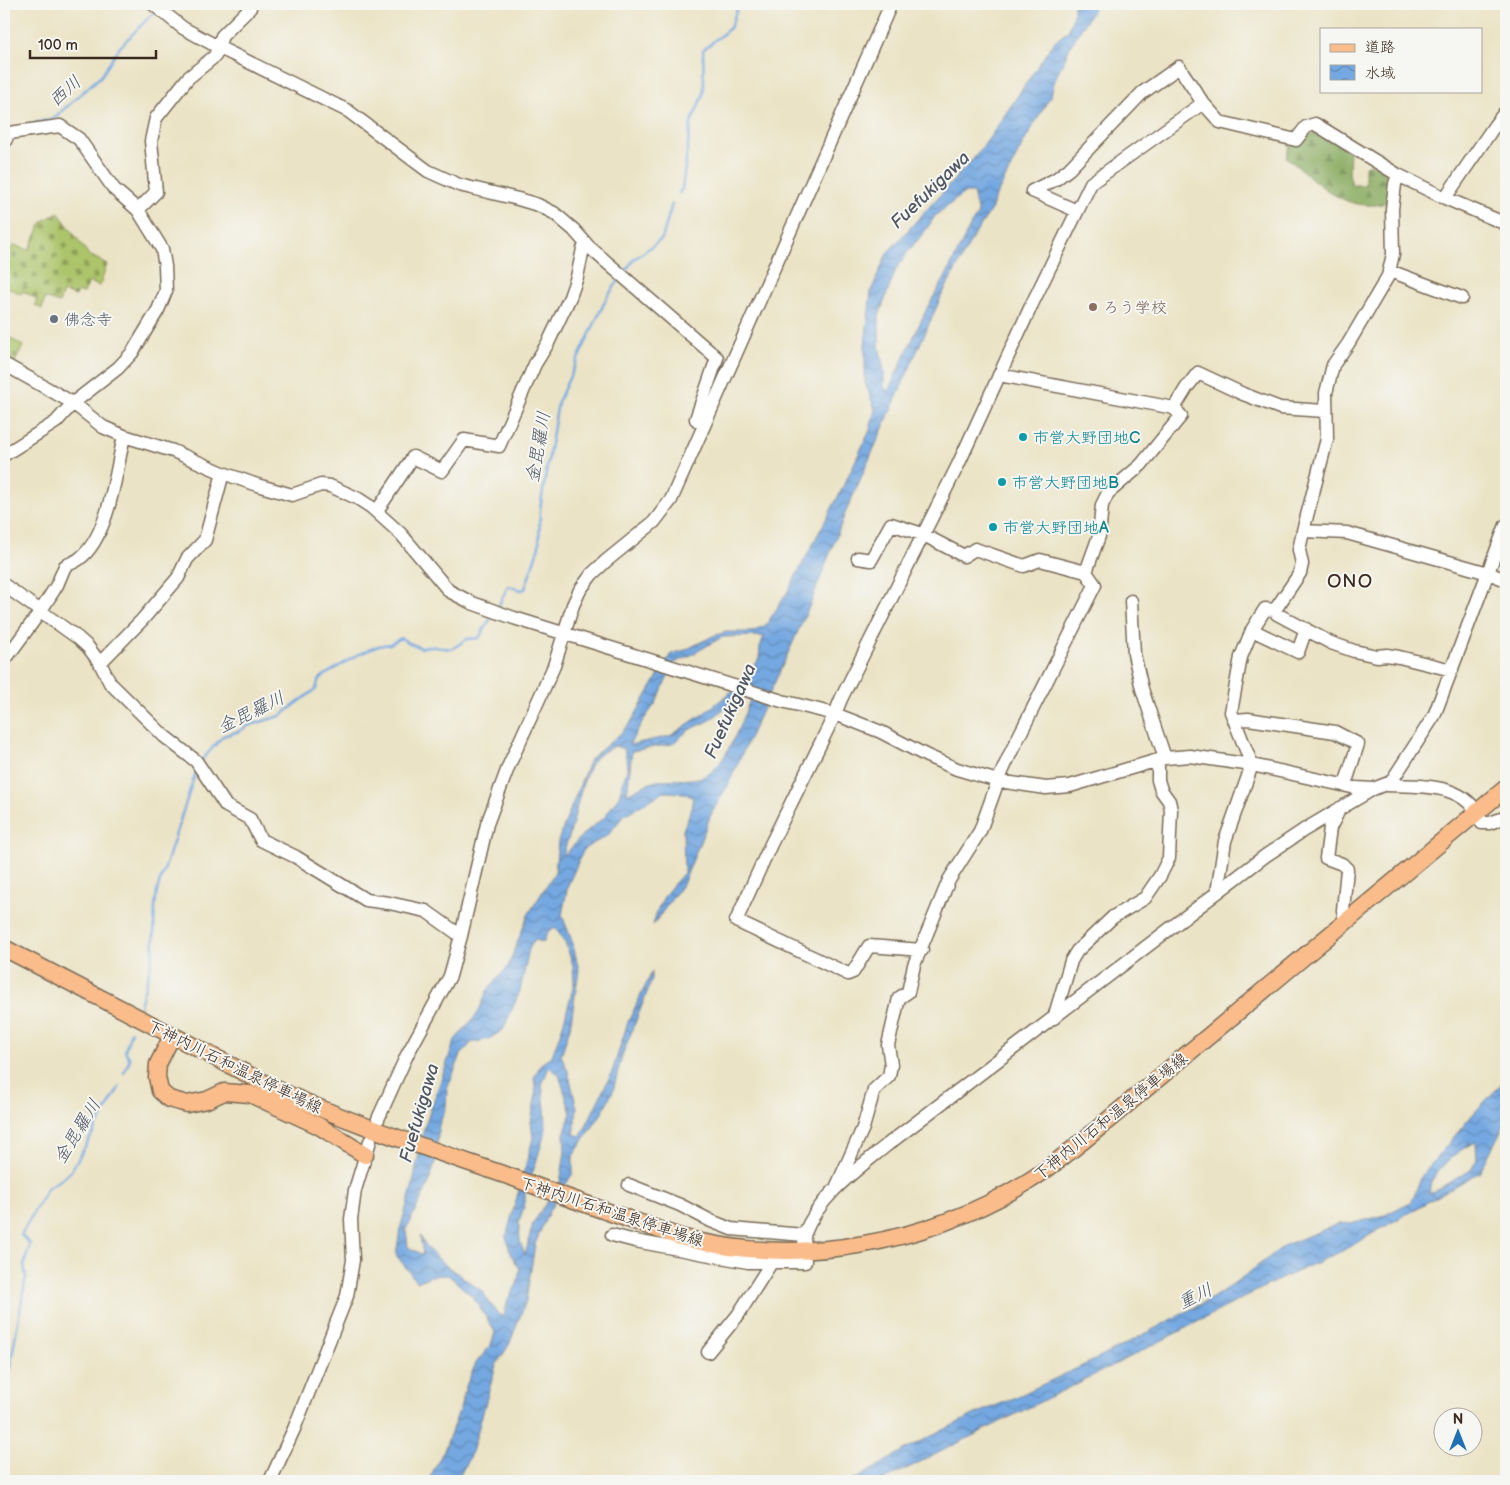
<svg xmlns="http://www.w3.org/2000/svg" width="1510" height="1485" font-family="'Balsamiq Sans','Klee One',sans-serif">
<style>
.forest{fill:url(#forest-firs);stroke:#626a3e}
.cemetery{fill:url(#cemetery-stones);stroke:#747744}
.water{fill:url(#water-waves);stroke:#586980;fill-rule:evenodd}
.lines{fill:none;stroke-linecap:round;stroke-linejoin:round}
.stream{stroke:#74a8e1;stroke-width:2.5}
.minor-casing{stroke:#796b58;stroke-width:15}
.major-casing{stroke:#796b58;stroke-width:19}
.minor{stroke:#fff;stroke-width:12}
.major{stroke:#f9bc8a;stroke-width:16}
.education-dot{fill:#8d6e63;stroke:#f6f6f2;stroke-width:2}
.worship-dot{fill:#6b7280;stroke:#f6f6f2;stroke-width:2}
.culture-dot{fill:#0f9aa8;stroke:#f6f6f2;stroke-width:2}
.labels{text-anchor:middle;stroke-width:4;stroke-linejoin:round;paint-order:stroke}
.education-label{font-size:16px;fill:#785e54;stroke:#f6f6f2;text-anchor:start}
.worship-label{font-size:16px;fill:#5b616d;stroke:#f6f6f2;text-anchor:start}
.culture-label{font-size:16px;fill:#0d838f;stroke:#f6f6f2;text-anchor:start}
.street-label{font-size:16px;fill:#3b2a1e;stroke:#f6f6f2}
.water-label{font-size:18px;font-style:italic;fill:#4f5662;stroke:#f6f6f2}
.quarter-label{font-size:19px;letter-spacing:1px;fill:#3b2a1e;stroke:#f6f6f2}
</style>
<defs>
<pattern id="forest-firs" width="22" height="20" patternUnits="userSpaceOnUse" patternTransform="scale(1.25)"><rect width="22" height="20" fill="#89aa5e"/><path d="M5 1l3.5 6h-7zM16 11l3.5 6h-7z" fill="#718b4d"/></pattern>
<pattern id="cemetery-stones" width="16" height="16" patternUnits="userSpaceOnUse" patternTransform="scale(1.25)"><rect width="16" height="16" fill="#acc46a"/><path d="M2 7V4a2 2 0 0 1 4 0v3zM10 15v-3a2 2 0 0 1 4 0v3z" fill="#8d9f57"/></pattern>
<pattern id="water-waves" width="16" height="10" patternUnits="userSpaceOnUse" patternTransform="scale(1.25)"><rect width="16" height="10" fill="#74a8e1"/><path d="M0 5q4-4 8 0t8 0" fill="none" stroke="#6089b6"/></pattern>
</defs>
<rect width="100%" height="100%" fill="#f6f6f2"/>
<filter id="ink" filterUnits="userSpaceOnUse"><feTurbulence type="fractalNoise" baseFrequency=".02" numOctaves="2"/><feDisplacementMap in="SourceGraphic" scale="10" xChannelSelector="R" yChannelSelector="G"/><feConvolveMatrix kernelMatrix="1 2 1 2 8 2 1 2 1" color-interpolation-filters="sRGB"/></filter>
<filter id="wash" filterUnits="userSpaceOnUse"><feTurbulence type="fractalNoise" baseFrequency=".0096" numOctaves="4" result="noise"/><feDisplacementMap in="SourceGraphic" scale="20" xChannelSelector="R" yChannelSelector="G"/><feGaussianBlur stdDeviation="1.12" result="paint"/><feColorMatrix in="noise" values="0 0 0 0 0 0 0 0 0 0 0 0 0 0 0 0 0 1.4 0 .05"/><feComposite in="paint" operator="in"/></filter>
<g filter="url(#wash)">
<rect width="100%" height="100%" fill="#ebe3c5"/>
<path class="forest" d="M1310,134h14l26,18 -1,21 3,12h13v-19l6,-2 20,12 -5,27c-6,1 -13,3 -19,2 -31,0 -58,-30 -81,-48l5,-15 8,2z"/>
<path class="cemetery" d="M58,212l31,43 18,9 -7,22 -11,-4 -5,11 -6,-1 -2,4 -13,-4 -4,11 -14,-5 -3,11 -7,-4 2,-6 -14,-8 -2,3 -17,-8v-29l10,-12 15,5 13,-28z
M4,334l19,12 -9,18 -10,-6z"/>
<path class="water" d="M1074,4h23l-26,41 -16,34 -4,16 -27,47 -30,58 -2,8 -20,31 -31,58 -96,217 -35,91 -83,182 -15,25 -28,70 -31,43c6,-25 14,-34 31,-52l-1,-43 7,-18 3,-14 -9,-5 -20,-1 -40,23 -16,20 -24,14 -16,36 -6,30 10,26 7,29 -9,58 -9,27 7,16 9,37 -3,26 7,2 31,-64 16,-50 24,-50v8l-30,76 -9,35 -11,22 -29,43v17l-24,38 -14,33 -9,57 -17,44 -13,20 -24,87 -15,29h-29l17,-33 15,-40 6,-22 10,-23 15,-18 4,-13 -22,-35 -25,-22 -18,1 -13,6 -21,-27 4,-26 12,-41 12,-60 31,-88 23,-27 10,-24 20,-22 20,-52 27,-43 3,-31 32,-82 29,-24 12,-13 40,-68 14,-4 28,-14 13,-4h26l14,-7 21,-32 55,-104 28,-59 5,-21 -10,-26v-38l6,-54 16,-38 87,-95 16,-21 63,-94 16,-13 5,-18zM964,193h9l5,21 -7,10 -26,54 -17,28 -40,85 -4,-4v-16l-5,-26v-29l17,-47 14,-20 16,-19 9,-14zM764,636l-4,11 -1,12 -10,15 -23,22 -23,18 -33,22 -41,9 13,-23 14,-19 18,-40 12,-5 36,-21zM744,696l6,4c-8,20 -25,68 -45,76 -14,5 -28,3 -43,4 -14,2 -23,8 -35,14l5,-43 40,-7 17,-14 20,-9 23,-19zM615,746l9,3 4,17 -9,30 -15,22 -20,15 -20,23c0,-10 5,-17 7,-26 6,-20 11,-55 24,-72 5,-5 14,-9 20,-12zM556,928l10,17 7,20 1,19 -11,41 -11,31 -11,8 -7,14 2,16 -5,28 2,16 -27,99 5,18 9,14 -3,15 -9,15 -4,18 -8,-5 -14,-21 -37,-26 -16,-15 -9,-14 3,19 -15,-8 -2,-18 22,-44 7,-22 4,-38 7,-18 1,-18 14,-34 10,-12 18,-4 14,-9 17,-39 9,-42 6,-10 8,4 5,-12zM549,1067l10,8 12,38 -7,21 1,17 -5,32 -27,40 -8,32 -5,-14 -1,-19 6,-19v-10l10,-27 11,-37 -1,-22 -3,-22z
M1506,1079v42l-26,51 -138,79 -72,33 -132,69 -256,128h-34l12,-4 44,-27 69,-35 41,-17 87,-41 113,-60 37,-26 34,-26 53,-21 20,-2 27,-7 27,-14 10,-26 52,-62zM1476,1142l1,17 -6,11 -42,24c1,-4 1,-9 2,-12 8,-16 29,-34 45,-40z"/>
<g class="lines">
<path class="stream" d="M35,123l18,-4 48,-43 19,-29 34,-35
M4,157l5,-12
M679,193l3,-4 9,-66 12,-28 1,-10 -1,-35 27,-22 9,-24
M627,269l7,-10 28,-20 10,-35
M498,607l10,-21 13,4 4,-1 14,-43 1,-37 18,-107 49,-105 12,-17
M201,761l22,-25 17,-5 7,-5 33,-10 36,-27 2,-7 4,-5 35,-22 21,-9 12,-2 11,-6 8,5 12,5 6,-2 25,3 15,-10 12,-1 13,-22
M140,1006c4,-18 11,-36 13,-54 3,-28 -2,-54 11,-81l32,-100
M124,1073l6,-14 -5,-8 6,-20
M4,1380l6,-13 16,-90 -2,-12 6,-21 -9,-9 27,-48 14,-8 9,-8 49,-85"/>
</g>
</g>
<g filter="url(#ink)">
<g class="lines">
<g class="minor-casing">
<path id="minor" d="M153,4l30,24 35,19 130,64 80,60 31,14 59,14 20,6 16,8 20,17 14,16 129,112 -21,61 8,7
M4,143l5,-10 51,-7 19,13 35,50 24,21 24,39 3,17 1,25 -8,19 -26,43 -14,15 -45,35 -17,19 -52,33
M1032,191l24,-12 13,-10 73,-76 37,-26 24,36 17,19 76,18 10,-13 9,-3 83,51 47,23 61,26
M1032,191l45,20
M1445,198l50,-73 11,-14
M138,210l18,-18 -5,-51 5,-23 32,-40 27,-22 7,-20 28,-28v-4
M1390,271l72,27
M4,364l69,39 30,24 21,9 49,15 50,22 34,12 35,10 29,-10 9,1 27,12 14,9 30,27 48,57 23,12 42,15 268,83 53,13 46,18 46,24 30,13 41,12 48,7 24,-2 95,-28 25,-2 62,9 104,23 17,1
M999,375l175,33
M377,511l36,-54 29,14 22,-31 35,6 36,-82 13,-21 22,-46 7,-20 6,-28 5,-3
M1303,531l44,2 141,40 18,7
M858,558l13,2 20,-36 31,10 42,22 11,-7 49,17 16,-6 46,12
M4,585l74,53 10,9 12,16 10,20 54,53 32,25 30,45 24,13 11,21 35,17 70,43 23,3 37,8 35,25
M1131,601l3,53 8,35 23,69
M1275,610l2,4 54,29 23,8 23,5 10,-1 12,2 53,13
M1252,630l46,22 8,-23
M4,661l36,-49 17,-27 8,-19c4,-2 10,-4 14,-7 30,-22 37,-88 45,-123
M100,663l42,-43 36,-42 9,-19 18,-19 18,-67
M1234,720l14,-1 87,13 23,12 -13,41
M1386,785c35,1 82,-3 96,38h8l16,-6
M1340,808l-10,20 -4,30 16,6 5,5 -4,41 2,12
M1217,893l8,-52 27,-76 -21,-53 10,-55 11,-27 13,-21 10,1 25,-37 2,-9 -3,-14 4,-19 24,-92 -1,-46 7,-28 15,-21 40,-68 5,-22 -1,-45 3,-25 3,-9
M922,950l-53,-4 -16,26 -5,2 -112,-53 35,-77 64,-130 6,-15 117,-234 74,-161 59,-121 112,-80
M1054,1018l17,-57 6,-10 36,-34 32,-19 15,-22 9,-18 2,-48 -2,-9 -8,-11 -3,-10v-20
M378,1119l29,-64 43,-79 11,-40 26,-112 22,-59 45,-99 19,-61 7,-15 12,-16 14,-13 48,-39 17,-22 220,-496
M836,1188l27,-60 11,-38 15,-14 2,-11 -3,-20 11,-47 9,-6 6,-27 35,-85 31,-49 18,-50 13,-29 84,-167 -9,-13 13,-36 3,-31 6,-12 33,-28 40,-49 -7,-8 13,-21 11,-14 45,21 37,14 45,3
M612,1235l23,6 113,21h57l-1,-27 -73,-6 -20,-8 -31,-16 -51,-20
M804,1235c15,-39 51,-64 83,-90l378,-289 39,-26 69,-41 18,-7 43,-66 72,-191
M708,1352l30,-37 33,-52
M270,1481l24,-52 53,-133 6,-36 -2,-41 2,-14 2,-15 15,-49"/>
</g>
<g class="major-casing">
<path id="major" d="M4,948l268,139c78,37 161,63 242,91 40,15 80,29 120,43 16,5 33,12 50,17 117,30 243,6 345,-57 21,-13 40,-29 60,-45l417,-348
M172,1036l-14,28 -1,13 3,14 9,8 18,5 20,-4 17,-8 26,2 69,32 46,29"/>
</g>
<use href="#minor" class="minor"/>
<use href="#major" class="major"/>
</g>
</g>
<circle class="education-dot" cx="1093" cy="307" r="5"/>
<circle class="worship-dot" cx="54" cy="319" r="5"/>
<g class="culture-dot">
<circle cx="1023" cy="437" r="5"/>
<circle cx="1002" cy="482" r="5"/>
<circle cx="993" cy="527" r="5"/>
</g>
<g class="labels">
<g class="education-label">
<text x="1103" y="313">ろう学校</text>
</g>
<g class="worship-label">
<text x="64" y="325">佛念寺</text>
</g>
<g class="culture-label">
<text x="1033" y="443">市営大野団地C</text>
<text x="1012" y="488">市営大野団地B</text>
<text x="1003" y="533">市営大野団地A</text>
</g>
<g class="street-label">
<text transform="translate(235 1066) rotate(26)" y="6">下神内川石和温泉停車場線</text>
<text transform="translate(1110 1116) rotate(-39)" y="6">下神内川石和温泉停車場線</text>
<text transform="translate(612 1211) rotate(18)" y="6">下神内川石和温泉停車場線</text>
</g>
<g class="water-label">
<text transform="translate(65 91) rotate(-42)" y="6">西川</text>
<text transform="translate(930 190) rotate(-44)" y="6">Fuefukigawa</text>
<text transform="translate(538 447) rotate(-80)" y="6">金毘羅川</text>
<text transform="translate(730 711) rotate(-66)" y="6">Fuefukigawa</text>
<text transform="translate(251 712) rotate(-26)" y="6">金毘羅川</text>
<text transform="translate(419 1113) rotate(-74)" y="6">Fuefukigawa</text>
<text transform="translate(77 1131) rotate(-58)" y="6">金毘羅川</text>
<text transform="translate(1195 1296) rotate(-26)" y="6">重川</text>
</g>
<g class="quarter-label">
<text x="1350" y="587">ONO</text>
</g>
</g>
<rect width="1510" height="1485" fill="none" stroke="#f6f6f2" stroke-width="20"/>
<rect x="1320" y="28" width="162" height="65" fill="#f6f6f2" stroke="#aba49d"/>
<rect x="1330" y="44" width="25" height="8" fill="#f9bc8a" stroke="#aba49d"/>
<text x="1365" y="52" font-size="15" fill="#3b2a1e">道路</text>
<rect x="1330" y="65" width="25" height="15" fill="url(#water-waves)" stroke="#aba49d"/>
<text x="1365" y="78" font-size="15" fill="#3b2a1e">水域</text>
<g transform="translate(1458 1432)"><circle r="24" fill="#f6f6f2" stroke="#aba49d"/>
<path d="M0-4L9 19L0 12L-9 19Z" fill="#1f6fb2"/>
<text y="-8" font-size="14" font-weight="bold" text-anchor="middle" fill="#3b2a1e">N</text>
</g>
<path d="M30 50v8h126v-8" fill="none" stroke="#3b2a1e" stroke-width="2.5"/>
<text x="38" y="50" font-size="15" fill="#3b2a1e" stroke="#f6f6f2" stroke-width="4" paint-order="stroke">100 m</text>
</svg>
